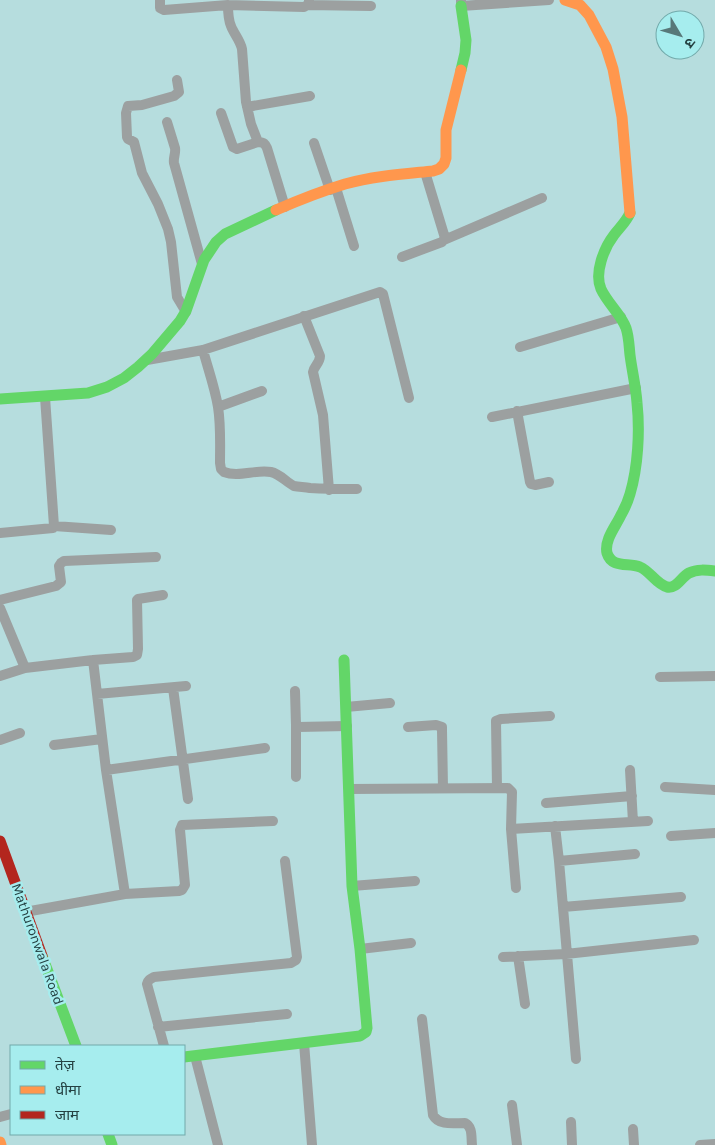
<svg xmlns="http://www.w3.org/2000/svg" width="715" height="1145" font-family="Karla,'Noto Sans Devanagari',sans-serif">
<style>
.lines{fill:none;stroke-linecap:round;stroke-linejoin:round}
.street{stroke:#9ca0a0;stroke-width:10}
.fast{stroke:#63d668;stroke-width:11}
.slow{stroke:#ff974d;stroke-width:11}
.jam{stroke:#b3261e;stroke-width:11}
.labels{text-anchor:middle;stroke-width:5;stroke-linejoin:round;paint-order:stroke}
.street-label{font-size:14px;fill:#254243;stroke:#a6edee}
</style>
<rect width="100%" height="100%" fill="#b6ddde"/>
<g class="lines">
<path class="street" d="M160,0v8l4,2 64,-5
M461,1v5l88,-6
M307,5l64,1
M177,80l2,12 -5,4 -32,9 -14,1 -2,7 1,24 1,2 6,3 8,31 16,31 10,25 3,13 6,55 9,15
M247,107l63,-11
M221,113l12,34 4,2 21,-7
M167,122l8,26c1,5 -2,10 -1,15l28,101
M314,143l16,47
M336,188l18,58
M285,207l-18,-59c-2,-4 -3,-6 -9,-6l-7,-18 -5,-22 -4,-53c-2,-9 -8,-15 -11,-23 -3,-7 -3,-14 -3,-21l76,2 5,-3v-4
M444,240l98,-42
M402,257l40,-15 3,-4 -20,-66
M304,316l16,40c0,7 -6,10 -7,16l10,43 6,75
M520,347l101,-30
M203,350c5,19 12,38 15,57 3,19 2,37 2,56l1,6 3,3c15,6 31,-3 47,0 9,2 15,10 23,14 5,1 11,1 16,2 16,1 31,1 47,1
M147,360l56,-10 177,-58 3,2 26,104
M45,397l9,129
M218,407l44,-16
M517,411l13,71 1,2 4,1 14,-3
M492,417l144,-29
M0,533l53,-5 1,-2 57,4
M0,600l56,-14 5,-4 -2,-16 2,-3 3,-2 92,-4
M0,608l25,60 68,-8 40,-3 4,-2 1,-6 -1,-49 1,-1 25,-4
M0,676l25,-8
M660,677l55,-1
M173,688l15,111
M295,691l1,34 2,2 49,-1
M97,694l89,-8
M346,707l44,-4
M408,727l28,-2 6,2v3l1,58
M0,740l20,-7
M54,745l48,-6
M106,770l159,-22
M630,770l3,52
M296,777v-51
M665,787l50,3
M497,788l-1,-67 5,-2 49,-3
M349,789l159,-1 4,4 -1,37 5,59
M546,803l86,-7
M555,826l4,35 17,198
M511,829l137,-8
M671,836l44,-3
M559,861l76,-7
M352,886l63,-5
M125,894l54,-3 3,-1 3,-5 -5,-55 2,-5 91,-4
M563,907l118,-10
M25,912l100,-18 -19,-124 -13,-110
M360,949l51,-6
M518,956l7,48
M503,957l63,-3 128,-14
M422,1019l11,96c6,11 21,8 32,8 8,4 6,14 7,22
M158,1027l129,-13
M304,1043l8,102
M164,1046l-17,-62c1,-4 3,-5 7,-7l137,-14 5,-3 1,-3 -12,-96
M195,1056l23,89
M512,1105l5,40
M0,1117l11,-3
M571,1122l1,23
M633,1129l1,16
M700,1145l15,-1"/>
<path class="fast" d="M461,70l4,-17 1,-13 -5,-34
M630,213c-4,9 -10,14 -16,22 -10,13 -20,38 -13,54 7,15 20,25 25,39 3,9 3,18 4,27 2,16 6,32 7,48 3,28 1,64 -7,91 -2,7 -5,14 -9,21 -5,11 -17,25 -14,38 5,16 22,9 33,14 10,4 16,17 27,20 10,2 14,-10 22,-14 8,-4 17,-3 26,-2
M0,399l88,-6 19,-6 17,-9 14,-11 14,-13 28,-33 6,-10 18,-51 12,-18 9,-8 51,-24
M42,956l34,90
M184,1057l176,-21 6,-4 1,-4 -7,-79 -8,-63 -8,-226
M108,1134l4,11"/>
<path class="slow" d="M565,0l15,5 9,10 17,32 7,22 9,48 8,96
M276,210c23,-10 46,-19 69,-26 29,-8 59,-10 88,-13l6,-2 5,-5 2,-6v-28l15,-60
M0,1142l1,3"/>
<path class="jam" d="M0,841l42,115"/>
</g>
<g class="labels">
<g class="street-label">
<text transform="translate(38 944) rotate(70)" y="5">Mathuronwala Road</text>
</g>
</g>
<rect x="10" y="1045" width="175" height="90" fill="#a6edee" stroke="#72a9aa"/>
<rect x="20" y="1061" width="25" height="8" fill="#63d668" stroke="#72a9aa"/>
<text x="55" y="1070" font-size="15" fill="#254243">तेज़</text>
<rect x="20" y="1086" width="25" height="8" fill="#ff974d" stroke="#72a9aa"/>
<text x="55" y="1095" font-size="15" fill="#254243">धीमा</text>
<rect x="20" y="1111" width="25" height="8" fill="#b3261e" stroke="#72a9aa"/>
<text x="55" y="1120" font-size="15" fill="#254243">जाम</text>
<g transform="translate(680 35) rotate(128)"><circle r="24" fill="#a6edee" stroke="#72a9aa"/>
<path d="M0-4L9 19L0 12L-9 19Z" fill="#587879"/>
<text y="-8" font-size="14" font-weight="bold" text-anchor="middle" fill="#254243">उ</text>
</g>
</svg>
